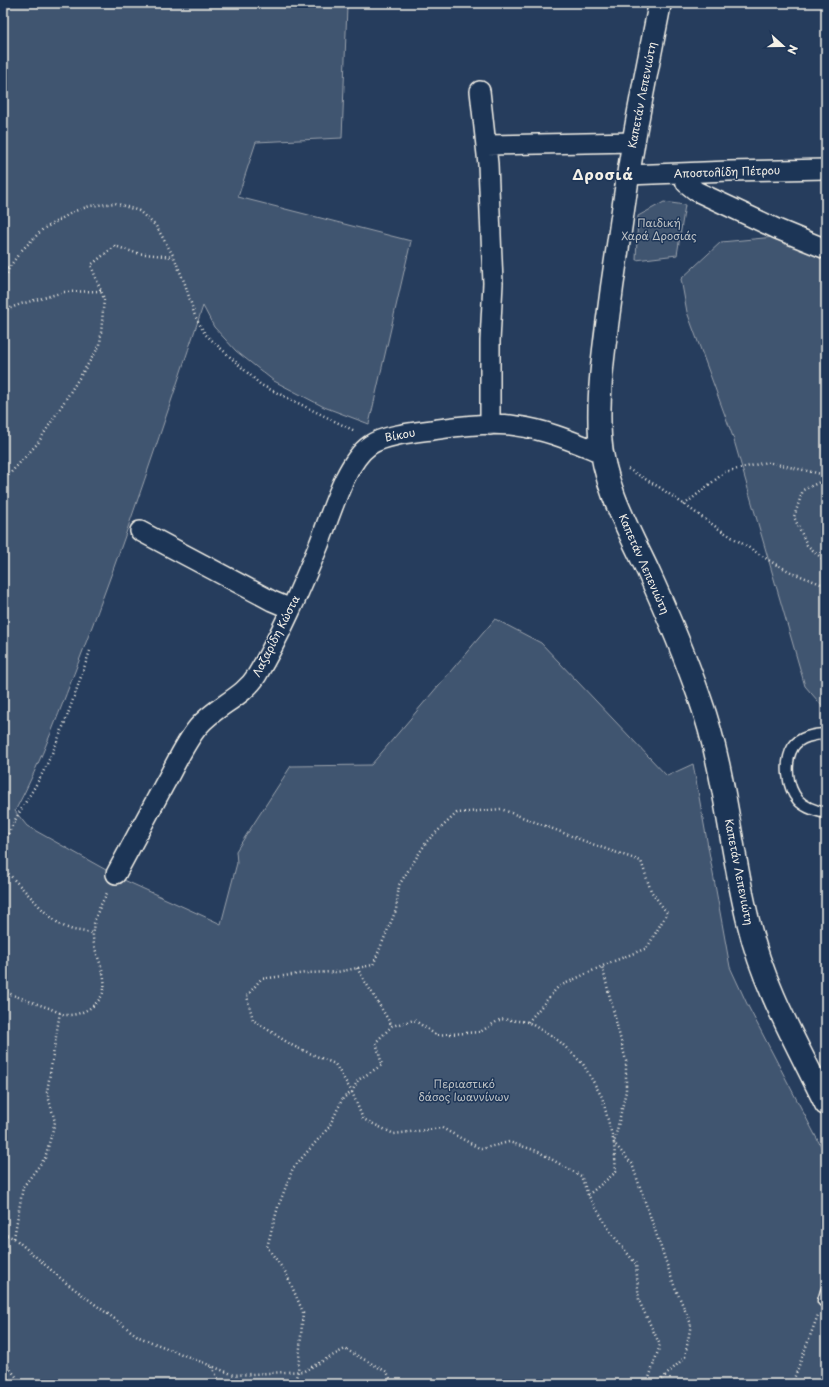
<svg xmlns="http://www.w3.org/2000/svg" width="829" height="1387" font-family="'Playpen Sans',sans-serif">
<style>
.green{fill:#40546f;stroke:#9aa2ac}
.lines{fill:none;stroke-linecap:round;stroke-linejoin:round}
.service-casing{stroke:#f4f1e8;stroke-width:13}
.minor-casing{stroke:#f4f1e8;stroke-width:22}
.tertiary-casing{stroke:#f4f1e8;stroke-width:25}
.path{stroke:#f4f1e8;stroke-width:2.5;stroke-dasharray:1 3;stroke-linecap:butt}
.service{stroke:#1d3557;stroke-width:10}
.minor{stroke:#1d3557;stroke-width:19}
.tertiary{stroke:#1d3557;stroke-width:22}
.labels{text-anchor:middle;stroke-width:3;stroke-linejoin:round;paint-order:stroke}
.street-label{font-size:11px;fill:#f4f1e8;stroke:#1d3557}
.park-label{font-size:11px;fill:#bec2c4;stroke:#1d3557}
.district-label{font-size:15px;font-weight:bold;letter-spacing:1px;fill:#f4f1e8;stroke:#1d3557}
</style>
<rect width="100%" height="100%" fill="#263d5d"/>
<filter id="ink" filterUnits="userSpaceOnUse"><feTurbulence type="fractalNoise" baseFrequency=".025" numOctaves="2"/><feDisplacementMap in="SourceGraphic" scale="8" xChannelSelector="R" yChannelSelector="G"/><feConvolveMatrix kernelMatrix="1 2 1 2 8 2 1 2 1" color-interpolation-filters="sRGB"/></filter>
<g filter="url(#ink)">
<path class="green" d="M3,3h334l10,3 -5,132 -86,4 -18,55 173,44 -42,183 -45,-17 -50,-26 -38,-30 -22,-24 -11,-21c-39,116 -77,233 -121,347 -21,54 -40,108 -67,158l12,15 97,54 97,44 16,-61 -1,-12 55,-85 80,-1 124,-146 46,24 126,133 26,-12 37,203 18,39 78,150v228h-823z
M664,202l21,3 -8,50 -41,5 2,-44z
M775,237l51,20v451h-2l-19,-22 -72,-249 -46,-125 -6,-33 40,-37z"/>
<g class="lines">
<g class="service-casing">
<path id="service" d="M826,734c-11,0 -27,3 -33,13 -9,15 -6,40 5,53 7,8 18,11 28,13
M823,1301l3,-10"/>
</g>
<g class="minor-casing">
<path id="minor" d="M480,91l8,73 5,119 -3,58v84
M487,145l146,-3
M683,173l3,10 10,8 81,38 49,20
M628,175l101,-4 97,-2
M140,531l132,70 19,8
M116,874c16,-30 32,-59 48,-89 11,-19 20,-41 34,-58 17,-21 45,-29 59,-52 24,-40 43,-85 61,-128 12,-29 26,-84 52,-102 16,-11 49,-13 69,-16 21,-3 56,-7 78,-3 30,4 57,16 85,27"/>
</g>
<g class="tertiary-casing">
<path id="tertiary" d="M660,3c-9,47 -19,94 -27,142 -8,47 -14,95 -21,142 -6,49 -15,100 -12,149 3,48 28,93 48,135 19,42 37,85 52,128 26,73 30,151 49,226 15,63 49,121 77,179"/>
</g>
<path class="path" d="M3,269l6,-1
M3,285l6,-17 11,-16 23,-23 32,-18 15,-5 25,-3 24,8 17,15 18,31 11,27 10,32 10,18 56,51 94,46
M3,311l18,-7 43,-12 37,-1
M628,469l31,18 60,42 56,35 18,9 33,13
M826,479l-23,11 -9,27 13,28 19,17
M3,481l35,-38 62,-98 4,-46 -13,-34 24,-19 21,7 37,4
M684,505l41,-33 42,-10 59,13
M3,849c8,-29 29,-54 42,-81 19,-38 31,-78 45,-117
M3,868l41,43 14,12 7,4 8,3 20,3
M357,968l35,58
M3,991c15,6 31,12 46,17 5,2 12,6 17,7 15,1 35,-10 38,-26 3,-19 -12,-37 -11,-56 0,-15 8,-28 14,-40
M528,1022l30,-35 51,-24 38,-15 20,-35 -16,-22 -10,-30 -41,-14 -99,-38 -44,4 -30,28 -28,44 -3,25 -23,55 -36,7 -31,1 -45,6 -14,17 6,24 40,26 42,18 17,28 11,27 31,15 48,-6 39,21 28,-7 28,9 44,25 7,19 24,39 24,30 3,37 21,44 -13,39
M588,1195l28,-23 -2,-29 12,-52v-30l-24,-95
M3,1234l11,4 51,44 74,55 95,38 70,-4 41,-22 42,23 6,12
M14,1238l9,-51 22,-29 10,-36 -8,-30 13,-80
M3,1360l14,18 3,6
M212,1367l9,17
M294,1384l4,-13 5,-59 -17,-39 -19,-26 11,-40 15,-39 36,-41 14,-29 9,-6 6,-12 24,-15 -6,-23 16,-16 22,-6 22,15 44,-3 21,-13 27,3 31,19 24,23 19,33 12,46 18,21 42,121 17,39 -6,33 -28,27
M792,1384l26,-69"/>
<use href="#service" class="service"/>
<use href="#minor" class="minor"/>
<use href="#tertiary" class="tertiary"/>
</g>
</g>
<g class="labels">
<g class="street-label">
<text transform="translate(642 95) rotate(-79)" y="4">Καπετάν Λεπενιώτη</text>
<text transform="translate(727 172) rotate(-2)" y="4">Αποστολίδη Πέτρου</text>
<text transform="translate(400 435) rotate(-11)" y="4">Βίκου</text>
<text transform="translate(644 564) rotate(66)" y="4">Καπετάν Λεπενιώτη</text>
<text transform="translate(276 636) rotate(-63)" y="4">Λαζαρίδη Κώστα</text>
<text transform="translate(739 872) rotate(79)" y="4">Καπετάν Λεπενιώτη</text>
</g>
<g class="park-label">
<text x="659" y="227">Παιδική<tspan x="659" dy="13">Χαρά Δροσιάς</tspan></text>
<text x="464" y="1088">Περιαστικό<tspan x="464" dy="13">δάσος Ιωαννίνων</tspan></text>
</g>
<g class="district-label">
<text x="603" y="180">Δροσιά</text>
</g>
</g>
<rect width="829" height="1387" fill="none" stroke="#1d3557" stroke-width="16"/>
<rect x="8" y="8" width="813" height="1371" fill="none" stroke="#f4f1e8" stroke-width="1.5" filter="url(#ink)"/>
<g transform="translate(783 46) rotate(111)" stroke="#1d3557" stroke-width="3" paint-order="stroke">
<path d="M0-3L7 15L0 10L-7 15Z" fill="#f4f1e8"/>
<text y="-6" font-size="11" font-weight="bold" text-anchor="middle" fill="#f4f1e8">N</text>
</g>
</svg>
